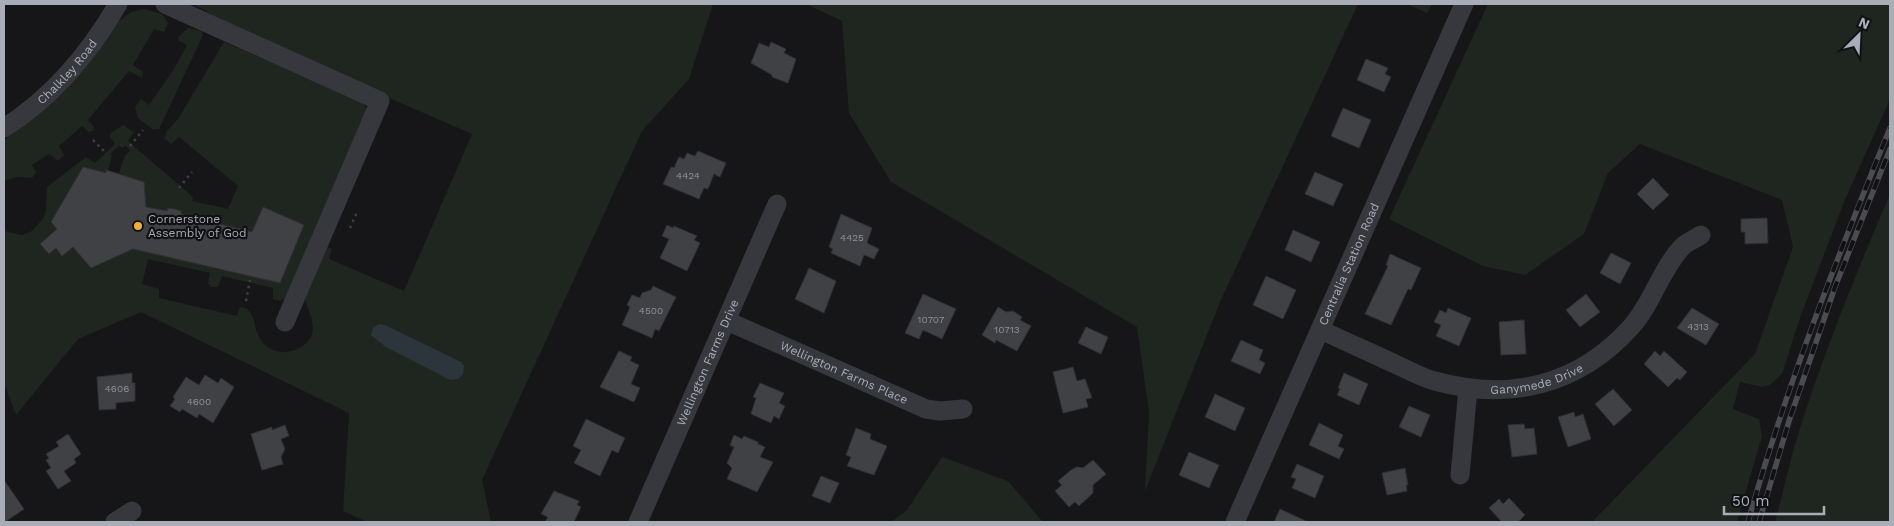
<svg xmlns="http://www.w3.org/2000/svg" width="1894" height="526" font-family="'Work Sans',sans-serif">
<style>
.green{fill:#1e261f;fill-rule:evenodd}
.water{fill:#2c353c}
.building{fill:#404145;stroke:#303034}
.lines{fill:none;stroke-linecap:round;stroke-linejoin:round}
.path{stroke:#3d3f44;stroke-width:2.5;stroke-dasharray:2.5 4;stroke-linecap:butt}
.minor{stroke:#37383d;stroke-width:19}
.rail-casing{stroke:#4a4c52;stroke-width:5.5}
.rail{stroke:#111113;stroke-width:4;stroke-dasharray:11;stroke-linecap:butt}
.poi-dot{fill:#f2b134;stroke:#111113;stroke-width:2}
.labels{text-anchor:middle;stroke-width:4.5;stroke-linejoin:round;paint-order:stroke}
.number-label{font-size:10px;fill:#8e929b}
.street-label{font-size:12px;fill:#a8adb8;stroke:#111113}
.poi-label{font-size:12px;fill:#a8adb8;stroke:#111113;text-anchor:start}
</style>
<rect width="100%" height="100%" fill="#161618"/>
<path class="green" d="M191,4h522l-24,75 -47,52 -160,349 9,42h-124l-24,-11 6,-98 -208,-101 -63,27 -62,76 -12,-32v-152l18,4 10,-4 11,-12 3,-8 1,-24 39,-30 9,6 20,-19 -5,-7 1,-4 12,-8 11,7 -6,9 65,56 -1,4 36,8 10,-23 -59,-49 -8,7 -6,-5 1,-7 12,-13 46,-77 137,58 8,11 -80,186 -9,4 -7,-2v-11l-51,-12 -4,11h-7l-3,-4 2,-10 -62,-14 -6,25 17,5v9l78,18 3,-9 6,1c10,8 7,16 12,27 9,19 30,22 46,10 17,-14 5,-30 1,-46l22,-52 5,2 -3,10 75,32 68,-157 -243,-106 -24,-18zM125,145l5,5 -6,7 -5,17 -11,-3 4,-16 -2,-1 9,-8 4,2z
M806,4h552l-138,298 -75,189 4,-79 -12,-85 -246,-145 -42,-69 -7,-92z
M1407,4h25l-5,9z
M1488,4h402v95l-46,103 -43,113 -19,59 -12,11 -8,2 -22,-5 -7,27 26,10 3,17 -25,86h-145l163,-168 38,-107 -11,-47 -142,-56 -32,29 -24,61 -59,41 -42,-9 -94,-47z
M144,9l18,5 6,9 -4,9 -10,-3 -21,36 10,7 -1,6 -13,-7 -41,49 6,7 -1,4 -4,1 -7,-6 -23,20 5,9 -6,6 -9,-7 -17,11 4,7 -4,6 -15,-1 -13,4v-41l39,-29 73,-88 15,-11z
M188,28l13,3 2,4 -42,90 -2,4h-7l-14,-11 -3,-11 6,-8 8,6 25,-36 13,-24 -8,-4 -1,-4z
M1890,194v328h-115c9,-33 16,-67 27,-100 25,-78 56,-153 88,-228z
M942,457l66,24 35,41h-152l16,-12z"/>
<path class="water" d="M379,324l6,1 76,37 3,4 -1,8 -5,5 -8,1 -64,-33 -15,-12 2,-7z"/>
<path class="building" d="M771,42l15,7 -2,4 12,6 -8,24 -16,-6v-2l-21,-12 8,-20 10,4z
M1366,59l22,9 -3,6 6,3 -7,15 -27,-12z
M1343,108l28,12 -12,28 -28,-12z
M698,151l28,12 -6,14 -6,-3 -6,15 -4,-1 -5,11 -36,-15 8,-17 3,1 5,-11 5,2 3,-6 8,3z
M83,167l23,6v-3l38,12 2,25 21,4 1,-3 7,1 6,2v3l71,18 11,-25 41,18 -24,58 -147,-34 -42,19 -18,-21 -11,9 -6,-8 -7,6 -9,-10 17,-15 -6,-7z
M1315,172l28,12 -10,22 -28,-12z
M1653,178l16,17 -16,15 -16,-16z
M841,214l31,14 -5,15 12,6 -5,10 -10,-4 -4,11 -29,-13 2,-4 -4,-2z
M1767,218l1,25 -23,1v-12h-4v-13z
M667,225l6,3 1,-2 23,10 -3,4 6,3 -13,28 -27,-13 9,-19 -7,-3z
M1293,230l27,12 -9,20 -26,-12z
M1611,253l20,10 -11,21 -20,-11z
M1390,254l31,14 -10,22 -3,-1 -17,36 -26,-11 23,-48 -2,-1z
M809,268l27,13 -12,32 -29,-14z
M1266,276l30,14 -13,29 -30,-14z
M653,286l23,11 -17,34 -4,-2 -3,9 -30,-13 8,-18 -3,-2 5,-10 8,3 2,-5 9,-3z
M923,294l33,15 -14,30 -19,-9 -4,9 -14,-6z
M1586,294l14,18 -20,15 -14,-17z
M998,307l8,5 7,-1 9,6 -2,3 11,6 -14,25 -21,-11 -1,3 -13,-8z
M1448,308l23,10 -12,28 -23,-10 5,-11 -7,-3 6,-12 6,3z
M1692,308l27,16 -13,21 -29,-17z
M1524,320l2,34 -25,1 -2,-33z
M1086,327l22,10 -7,17 -23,-11z
M1241,340l22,10 -4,10 6,3 -5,11 -29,-13z
M619,351l13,6 -2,4 9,4 -8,19 9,4 -6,14 -34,-15z
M1655,351l5,5 4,-5 23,21 -7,8 -3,-2 -9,9 -24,-23z
M1073,367l4,14 8,-2 7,19 -6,1 2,8 -25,6 -10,-41z
M132,373v10h3v18l-19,2v6l-17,1 -2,-33z
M1344,373l24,11 -9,21 -22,-10 3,-6 -2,-1z
M205,375l13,8 3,-5 13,9 -21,36 -14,-9 -2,4 -15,-9 -2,3 -10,-6 5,-7 -2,-2 13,-20 13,8z
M760,383l24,10 -5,10 6,3 -6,13 -5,-3 -3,7 -20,-9 5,-16 -3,-1z
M1613,389l19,21 -18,16 -19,-22z
M1215,394l30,14 -10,23 -30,-14z
M1409,406l21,9 -9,22 -22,-10z
M1574,412l1,5 8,-3 8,25 -23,8 -10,-30z
M586,419l39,19 -7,15 -6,-3 -12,26 -26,-13 7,-13 -8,-4z
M1319,423l24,12 -5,11 6,3 -5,10 -30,-14z
M1524,424l1,5 9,-1 3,26 -25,3 -4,-32z
M285,425l4,11 -8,3 4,10 -4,8 2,7 -21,6 -11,-36 21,-7v3z
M856,428l15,6 -1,5 17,7 -13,29 -27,-9 4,-9 -5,-2z
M68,434l13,20 -7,5 2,4 -12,8 7,10 -13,8 -12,-18 5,-3 -5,-8 3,-2 -3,-4 13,-8 -3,-4z
M734,435l8,4 2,-3 14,6v2l7,3 -5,10 13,5 -16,30 -30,-13 5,-11 -5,-5 7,-16 -4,-2z
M1189,452l30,13 -10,23 -30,-13z
M1093,460l13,14 -13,11v8l-14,13 -4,-4 -6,5 -14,-16 7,-6 -4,-4 13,-11 6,-3 6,1z
M1297,464l27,12 -9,22 -23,-10 4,-9 -5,-2z
M1405,468l3,17h-2l1,6 -20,4 -5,-22z
M821,476l18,7 -9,20 -18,-7z
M4,480l20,29 -19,13h-1z
M554,491l25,10 -2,4 4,2 -7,15h-29l3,-5 -7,-3z
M1509,498l16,17 -7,7h-16l-13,-14 10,-9 4,5z
M1280,509l28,13h-34z"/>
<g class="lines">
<path class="path" d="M93,140l14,14
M130,146l13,-16
M179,188l13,-16
M350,228l7,-16
M246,301l4,-21"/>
<g class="minor">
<path d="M165,4l215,97 -95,221"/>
<path id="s1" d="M4,128c49,-31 85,-74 114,-124"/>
<path id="s2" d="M727,321l199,88 14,2 23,-2"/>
<path id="s3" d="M1321,330c25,12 51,23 76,35 12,5 25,13 38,16 75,21 144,4 196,-54 21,-23 29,-56 51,-80 5,-5 13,-8 19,-12"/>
<path d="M1460,475l8,-86"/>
<path d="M115,522l17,-11"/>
<path id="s4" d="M638,522l139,-318"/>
<path id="s5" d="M1235,522l229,-518"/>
</g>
<g class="rail-casing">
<path id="rail" d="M1748,522c38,-135 89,-264 142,-394
M1759,522l30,-101 46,-134 55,-138"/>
</g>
<use href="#rail" class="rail"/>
</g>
<circle class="poi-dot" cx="138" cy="226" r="5"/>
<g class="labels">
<g class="number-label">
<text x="688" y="179">4424</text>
<text x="852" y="241">4425</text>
<text x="651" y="314">4500</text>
<text x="931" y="323">10707</text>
<text x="1698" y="330">4313</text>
<text x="1007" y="333">10713</text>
<text x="117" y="392">4606</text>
<text x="199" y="405">4600</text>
</g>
<g class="street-label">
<text dy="4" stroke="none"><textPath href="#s1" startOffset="85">Chalkley Road</textPath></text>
<text dy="4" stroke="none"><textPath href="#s5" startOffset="282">Centralia Station Road</textPath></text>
<text dy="4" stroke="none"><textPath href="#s4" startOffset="174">Wellington Farms Drive</textPath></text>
<text dy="4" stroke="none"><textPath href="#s2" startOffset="128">Wellington Farms Place</textPath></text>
<text dy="4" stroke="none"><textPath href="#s3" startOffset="229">Ganymede Drive</textPath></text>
</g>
<g class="poi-label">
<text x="148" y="223">Cornerstone<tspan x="148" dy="14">Assembly of God</tspan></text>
</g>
</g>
<rect width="1894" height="526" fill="none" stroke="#a8adb8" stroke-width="10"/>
<g transform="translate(1859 35) rotate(24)" stroke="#111113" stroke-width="4" paint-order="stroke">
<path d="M0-4L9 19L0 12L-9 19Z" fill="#a8adb8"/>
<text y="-8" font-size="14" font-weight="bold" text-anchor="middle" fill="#a8adb8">N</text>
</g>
<path d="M1724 506v8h100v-8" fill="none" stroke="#a8adb8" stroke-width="2.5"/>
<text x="1732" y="506" font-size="15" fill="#a8adb8" stroke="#111113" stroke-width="4" paint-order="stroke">50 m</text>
</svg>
